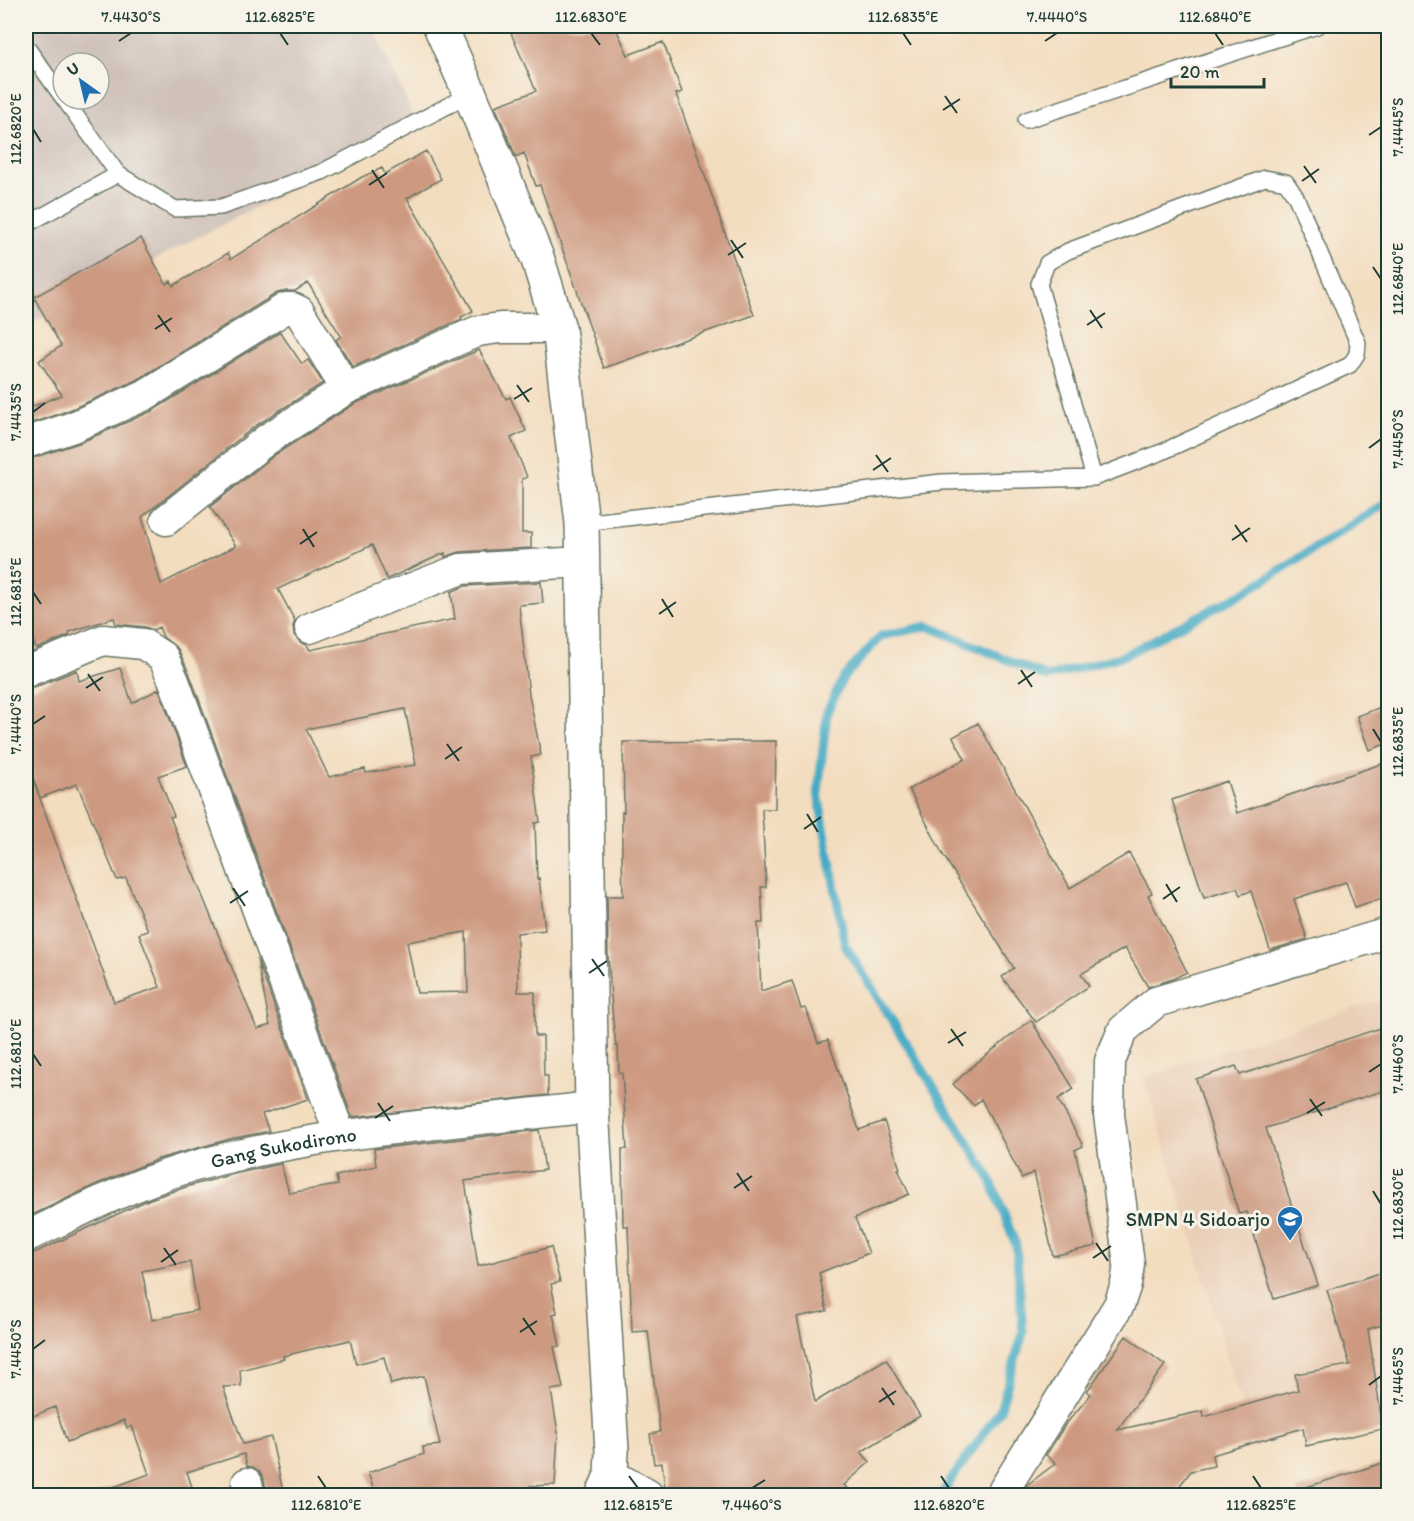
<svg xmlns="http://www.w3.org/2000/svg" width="1414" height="1521" font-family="Itim,sans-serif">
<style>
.built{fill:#eacfb8}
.industrial{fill:#cfc1ba;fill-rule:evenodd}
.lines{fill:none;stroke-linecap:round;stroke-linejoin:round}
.stream{stroke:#44aac4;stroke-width:9}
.building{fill:#cd9980;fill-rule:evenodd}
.service-casing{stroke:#697565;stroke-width:18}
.minor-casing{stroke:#697565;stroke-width:33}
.tertiary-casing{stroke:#697565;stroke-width:36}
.primary-casing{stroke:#697565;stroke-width:36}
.service{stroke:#fff;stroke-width:15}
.minor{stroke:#fff;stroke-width:30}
.tertiary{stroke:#fff;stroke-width:33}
.primary{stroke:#fff;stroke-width:33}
.ticks{fill:none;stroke:#1f3d34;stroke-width:2}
.labels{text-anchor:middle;stroke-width:6;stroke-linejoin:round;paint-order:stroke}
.street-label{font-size:20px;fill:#1f3d34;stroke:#f7f3e8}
.poi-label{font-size:20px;fill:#1f3d34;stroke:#f7f3e8;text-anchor:end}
.neatline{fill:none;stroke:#1f3d34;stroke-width:2}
.ticks-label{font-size:15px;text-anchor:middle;fill:#1f3d34}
</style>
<rect width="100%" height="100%" fill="#f7f3e8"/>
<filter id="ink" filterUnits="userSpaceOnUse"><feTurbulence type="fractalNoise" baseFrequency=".0167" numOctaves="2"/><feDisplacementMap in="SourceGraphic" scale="12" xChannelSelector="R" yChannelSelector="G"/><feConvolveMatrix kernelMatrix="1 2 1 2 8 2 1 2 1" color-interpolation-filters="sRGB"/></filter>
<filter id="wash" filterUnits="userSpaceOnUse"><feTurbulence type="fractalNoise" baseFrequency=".008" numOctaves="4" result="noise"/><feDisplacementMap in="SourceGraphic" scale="24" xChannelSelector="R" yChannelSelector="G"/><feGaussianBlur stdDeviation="1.35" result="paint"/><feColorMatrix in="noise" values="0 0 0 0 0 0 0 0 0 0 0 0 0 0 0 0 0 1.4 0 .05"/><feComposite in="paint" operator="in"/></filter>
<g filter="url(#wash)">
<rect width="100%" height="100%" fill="#f3ddbf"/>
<path class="built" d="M1388,997v409l-134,42 -110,-371z"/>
<path class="industrial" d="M26,26h347l44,98 -391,202zM63,63h36v36h-36z"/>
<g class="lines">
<path class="stream" d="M940,1496l60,-86 23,-77 -7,-88 -27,-69 -144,-231 -27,-152 9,-81 16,-34 38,-42 47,-10 119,51 76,-21 124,-65 141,-89"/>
</g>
<g id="blocks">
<path class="building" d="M508,26h107l13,29 35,-13 19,50 -6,2 78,221 -150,53 -64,-183 -4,1 -12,-33 -8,4 -21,-51 41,-15z
M426,151l15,28 -34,19 66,113 -12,6 1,2 -109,48 -17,-27 5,-4 -33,-53 -13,8h-9l-9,2 -140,87 -70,31 -41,14v-16l36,-14 -23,-34 22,-15 -27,-49 107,-59 25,46 5,-3 2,5 55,-33 3,6 131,-82 20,-9 3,6z
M280,332l22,32 6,-4 15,23 -68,43 -113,91 19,67 75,-38 -26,-39 66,-53 78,-50 125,-54 27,49 4,-2 16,34 -15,7 16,39 -5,2v54h9v15l-71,4 -15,5v-4l-58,26 -15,-34 -94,44 17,32 -2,5 1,9 6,7 7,3 3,5 145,-31 -4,-27 14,-6 76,-4 2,21 -24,2 10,90 12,60 -10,2 9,65 -5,1 2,56 2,-1 6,52 -28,3 1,59h17v44h8l1,40h4v19l-196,22 -162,-442 -12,-26 -15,-12 -4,-10 -6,3 -8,-3 -29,-3 -2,-6 -45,14 1,3 -34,14 -10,-28v-161l53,-17 73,-32zM405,709l11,56 -50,8 -1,-4 -36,8 -23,-48zM466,932l2,60 -51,1 -10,-51z
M120,668l12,35 27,-14 28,77 -29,10 16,40 -4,1 87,212 13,-4 -13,-66 51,140 -46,15 7,17 -39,8 -72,20 -61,25 -71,34v-449l3,-1 85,234 46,-15 -21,-53 9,-3 -22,-53 -9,2 -40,-96 -37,14 -14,-42v-67l7,-1 44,-18 2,11z
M1389,704v39l-20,7 -12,-34z
M978,723l92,165 59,-35 23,40 -4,2 39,77 -14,7 -25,8 -23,-39 -44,26 8,12 -53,36 -34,-45 12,-9 -71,-113 -34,-66 56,-30 -12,-22z
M776,741l-1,68h-13l4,78h-5l2,36h-5l3,68 31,-10 9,28 5,-1 12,35 10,-3 31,90 25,-9 16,48h-2l11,25 -54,24 14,35 -50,20 8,38 -30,6 18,85 71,-43 34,57 -59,36 9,10 -26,23 10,11h-188l-4,-33 -8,1 -4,-30 10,-2 -12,-101 -16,1 -4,-106h-5l-1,-77h5l-5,-76h-3l-1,-27h-2l-3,-25 -5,-65 -1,-60h16l-1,-41v-43h2l-1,-70z
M1381,764l8,22v110l-34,11 -9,-25 -52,17 13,40 -37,11 -19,-59 -11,4 -3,-7 -33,10 -32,-98 55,-19 10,32z
M1031,1020l43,69 -16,10 25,47 -8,4 21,96 -43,10 -19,-84 -12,6 -41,-79 -7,7 -21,-22 21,-19z
M1389,1025v64l-123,39 52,157 -44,14 -27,-87 -8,2 -43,-135 40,-13 4,9z
M539,1130l6,40 -80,11 13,85 73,-19 9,35 -9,2 6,29 -4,1 7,32 -6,1 9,41 -12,2 7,43 -3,52 -25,1 2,10h-156l-8,-23 56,-19 -1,-7 17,-2 -16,-69 -33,8 -7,-27 -28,7 -6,-24 -67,16 1,3 -44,11 1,16 -18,1 20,57 28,-7 13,59h-17l-3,-17 -4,-7 -7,-5 -6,-1 -3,-12 -57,18 8,24h-96l-1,-3 51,-19 -17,-48 -5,2 -3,-8 -57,22 -12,-35 -29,12v-165l8,-1 116,-54 39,-13 49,-13 43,-9 8,29 49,-8 -2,-9 40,-10 -2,-17zM190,1262l8,48 -46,10 -10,-49z
M1389,1270v53l-21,6 15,100 -77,17 -3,-18 -91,27 2,11 -23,5 -19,25h-151l6,-11 29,-22 -10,-8 19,-30 26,-31 -4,-3 39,-55 39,29 -48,65 86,-19 1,6 94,-27 -3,-16 55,-9 -23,-75z
M1389,1461v35h-91l-1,-6z"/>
</g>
</g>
<g filter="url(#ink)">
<use href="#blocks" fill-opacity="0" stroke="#697565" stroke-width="1.5"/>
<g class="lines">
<g class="service-casing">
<path id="service" d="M26,46l37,52
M64,99l54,75 57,35 46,-2 101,-35 148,-78
M1026,120l291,-94
M26,225l92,-51
M582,523l360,-41 152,-4 68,-26 188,-87 7,-11 1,-11 -62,-146 -10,-15 -21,-4 -197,73 -21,12 -8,21 55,194"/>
</g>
<g class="minor-casing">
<g id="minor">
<path d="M26,443l47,-16 72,-32 141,-87h6l7,3 47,78"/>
<path d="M166,520l100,-80 80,-51 132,-58 22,-3h59"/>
<path d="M310,628l151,-59 121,-7"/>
<path d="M26,672l77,-32 40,4 20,13 11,24 166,454"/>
<path id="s1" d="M26,1237c52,-25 103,-51 158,-68 133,-38 272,-46 408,-62"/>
<path d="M247,1483l3,13"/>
<path d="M1000,1496l119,-191 7,-21 3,-20 -20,-149 1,-54 13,-31 33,-28 232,-69"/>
</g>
</g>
<g class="tertiary-casing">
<path id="tertiary" d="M611,1476l36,20"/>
</g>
<g class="primary-casing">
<path id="primary" d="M440,26l30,68 68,166 21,68 23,195 10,584 20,344 -1,25 -9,20"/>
</g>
<use href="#service" class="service"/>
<use href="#minor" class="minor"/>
<use href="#tertiary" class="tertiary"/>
<use href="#primary" class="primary"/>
</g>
</g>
<path class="ticks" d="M280,33l8,12M591,33l9,12M903,33l8,12M1215,33l8,12M119,41l12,-8M1045,41l12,-8M945,96l12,17M943,110l17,-11M33,129l8,13M1369,135l12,-8M1304,166l12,17M372,170l12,18M1302,181l17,-12M369,185l18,-12M731,240l12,18M728,255l18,-12M1373,267l8,12M1090,310l12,18M158,315l12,17M1087,325l18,-12M155,329l17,-11M517,385l12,17M514,399l18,-11M33,412l12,-9M1369,448l12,-9M876,455l12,17M873,470l18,-12M1235,525l12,17M303,529l11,18M1232,540l18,-12M300,544l17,-12M33,592l8,12M662,599l11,18M659,614l17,-12M1021,670l11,17M88,674l12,17M1018,684l17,-12M86,688l17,-11M33,724l12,-8M1373,729l8,13M447,744l12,17M445,759l17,-12M807,814l11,18M804,829l17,-12M1166,884l11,18M233,888l12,18M1163,899l17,-12M230,903l18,-12M592,959l12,17M589,973l18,-12M951,1029l12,17M948,1043l18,-11M33,1054l8,12M1369,1072l12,-8M1310,1099l12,17M378,1103l12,18M1307,1113l18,-11M375,1118l18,-12M737,1173l12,18M734,1188l18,-12M1373,1191l8,13M1096,1243l12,18M164,1248l12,17M1093,1258l18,-12M161,1262l17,-12M523,1318l12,17M520,1332l17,-11M33,1349l12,-9M1369,1385l12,-9M882,1388l12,17M879,1402l17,-11M318,1476l8,12M629,1476l9,12M941,1476l8,12M1253,1476l8,12M752,1488l13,-8"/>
<defs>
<g id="school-pin" transform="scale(1.35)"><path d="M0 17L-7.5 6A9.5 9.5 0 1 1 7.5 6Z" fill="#1f6fb2" stroke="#f7f3e8"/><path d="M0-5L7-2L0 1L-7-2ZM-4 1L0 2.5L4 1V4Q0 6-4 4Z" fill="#fff"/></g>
</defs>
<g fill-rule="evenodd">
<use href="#school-pin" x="1290" y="1219"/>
</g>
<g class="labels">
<g class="street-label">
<text dy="7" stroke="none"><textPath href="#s1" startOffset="274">Gang Sukodirono</textPath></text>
</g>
<g class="poi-label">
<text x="1270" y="1226">SMPN 4 Sidoarjo</text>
</g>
</g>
<rect width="1414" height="1521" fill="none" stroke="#f7f3e8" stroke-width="66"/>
<g transform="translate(81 81) rotate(326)"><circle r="28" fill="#f7f3e8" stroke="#a1aaa0" stroke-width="1.5"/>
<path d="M0-4.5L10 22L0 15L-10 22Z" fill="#1f6fb2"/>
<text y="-9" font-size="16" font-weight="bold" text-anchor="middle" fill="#1f3d34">U</text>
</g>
<path d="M1171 78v9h93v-9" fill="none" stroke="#1f3d34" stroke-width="3"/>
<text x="1180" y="78" font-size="18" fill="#1f3d34" stroke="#f7f3e8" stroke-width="4.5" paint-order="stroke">20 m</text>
<rect x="33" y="33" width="1348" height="1455" class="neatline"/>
<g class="ticks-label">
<text x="131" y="22">7.4430°S</text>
<text x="280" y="22">112.6825°E</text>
<text x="591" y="22">112.6830°E</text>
<text x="903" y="22">112.6835°E</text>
<text x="1057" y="22">7.4440°S</text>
<text x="1215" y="22">112.6840°E</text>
<text transform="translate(1398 127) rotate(-90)" y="5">7.4445°S</text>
<text transform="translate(16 129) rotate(-90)" y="5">112.6820°E</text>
<text transform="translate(1398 279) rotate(-90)" y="5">112.6840°E</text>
<text transform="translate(16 412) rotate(-90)" y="5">7.4435°S</text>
<text transform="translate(1398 439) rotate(-90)" y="5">7.4450°S</text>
<text transform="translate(16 592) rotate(-90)" y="5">112.6815°E</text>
<text transform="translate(16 724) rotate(-90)" y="5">7.4440°S</text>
<text transform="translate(1398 742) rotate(-90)" y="5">112.6835°E</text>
<text transform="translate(16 1054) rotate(-90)" y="5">112.6810°E</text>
<text transform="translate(1398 1064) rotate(-90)" y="5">7.4460°S</text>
<text transform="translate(1398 1204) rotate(-90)" y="5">112.6830°E</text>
<text transform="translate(16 1349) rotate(-90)" y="5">7.4450°S</text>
<text transform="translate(1398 1376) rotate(-90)" y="5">7.4465°S</text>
<text x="326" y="1510">112.6810°E</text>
<text x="638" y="1510">112.6815°E</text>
<text x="752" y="1510">7.4460°S</text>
<text x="949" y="1510">112.6820°E</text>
<text x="1261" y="1510">112.6825°E</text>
</g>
</svg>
